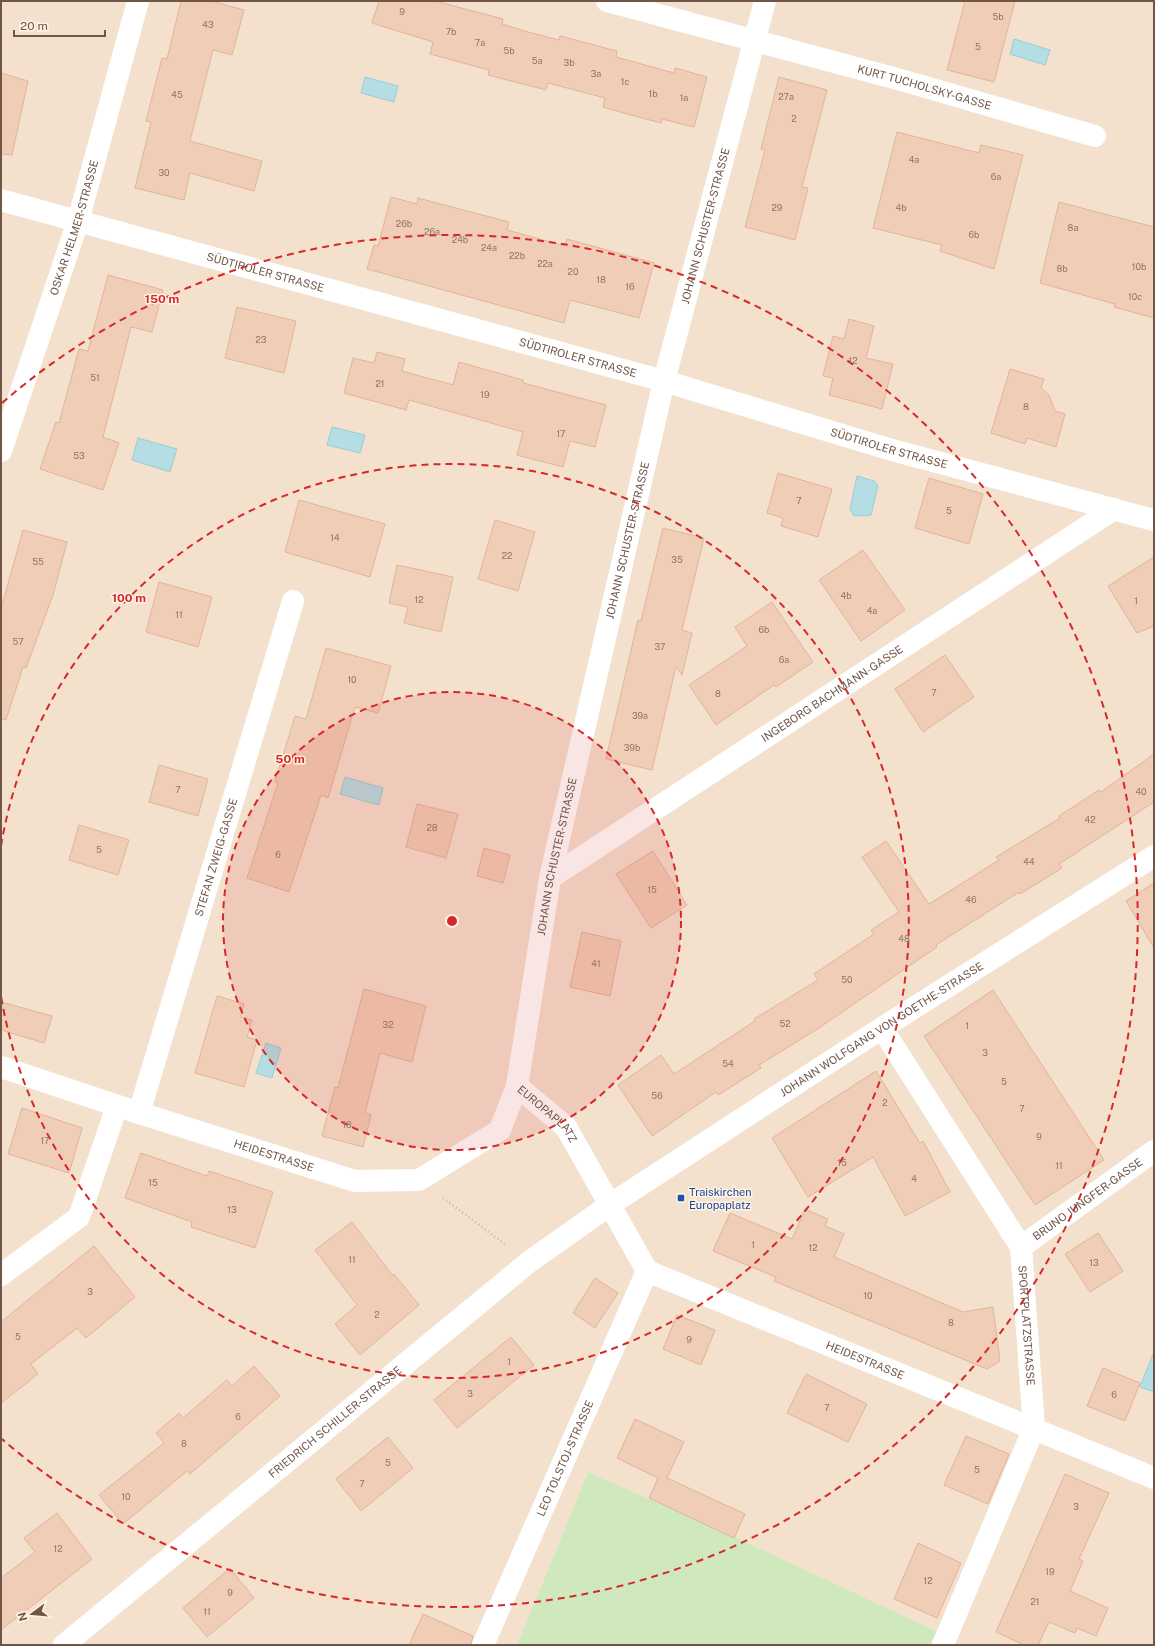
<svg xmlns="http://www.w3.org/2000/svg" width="1155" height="1646" font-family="'Public Sans',sans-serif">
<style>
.residential{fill:#f3e1ce}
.green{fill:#d0e8be}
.water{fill:#b4dee4;stroke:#9bcdd5}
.building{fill:#f0cdb7;stroke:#e3b398}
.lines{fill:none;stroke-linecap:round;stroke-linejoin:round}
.path{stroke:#d4b09b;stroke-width:2.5;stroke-dasharray:1 3;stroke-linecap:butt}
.minor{stroke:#fff;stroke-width:22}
.ring{fill:none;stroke:#d62828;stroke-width:2;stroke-dasharray:7 5}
.transit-dot{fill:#1a4fb4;stroke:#fff4e4;stroke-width:1.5}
.labels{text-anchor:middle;stroke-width:3;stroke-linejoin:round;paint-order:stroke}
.number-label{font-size:9px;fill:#917464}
.street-label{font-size:11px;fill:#715648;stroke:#fff4e4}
.transit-label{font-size:11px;fill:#164399;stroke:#fff4e4;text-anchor:start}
.centre{fill:#d62828;stroke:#fff4e4;stroke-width:2}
.ring-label{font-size:12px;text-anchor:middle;font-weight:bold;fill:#d62828;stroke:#fff4e4;stroke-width:3;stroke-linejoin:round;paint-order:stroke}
</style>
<rect width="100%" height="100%" fill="#fbf0df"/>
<path class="residential" d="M1,1h1153v1644h-224l6,-14 -207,-97 -141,-62 -71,173h-516z"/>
<path class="green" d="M588,1472l141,62 207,97 -6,14h-413z"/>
<path class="water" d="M1014,39l36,11 -5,15 -35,-11z
M365,77l33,9 -4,16 -33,-9z
M332,427l33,8 -5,18 -33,-8z
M138,438l39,11 -7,23 -38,-12z
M857,476l17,5 4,5 -7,29 -17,1 -4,-7z
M345,777l38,11 -4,17 -39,-11z
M266,1043l15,5 -9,30 -16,-5z
M1153,1354l1,1v37l-14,-5z"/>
<path class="building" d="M181,1h30l33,9 -12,45 -19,-5 -23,91 72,20 -8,30 -64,-18 -6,27 -49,-12 16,-66 -5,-1 16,-63 5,1z
M379,1h56l68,18 -1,5 26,8 31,8 1,-4 57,15 -1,6 58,16 1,-5 32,9 -13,50 -32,-8 -1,4 -30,-8 -28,-8 2,-9 -57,-15 -2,7 -58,-15 1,-5 -59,-16 3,-12 -61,-19z
M965,1h50l-21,81 -47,-12z
M1,73l27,8 -16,74 -11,-1z
M779,77l48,13 -25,97 6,1 -13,52 -50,-13 20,-77 -4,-1z
M897,132l82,21 2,-8 42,10 -29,114 -54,-18 2,-6 -69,-17z
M391,197l26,7 1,-6 91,24 -2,8 58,16 2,-7 87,24 -15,55 -69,-18 -6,23 -197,-54 7,-24 4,1z
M1059,202l95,25v91l-40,-11 1,-3 -75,-21z
M108,275l55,15 -11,42 -21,-5 -28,110 16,6 -16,47 -63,-21 16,-47 3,1 20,-74 9,2z
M237,307l59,14 -12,52 -59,-15z
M849,319l25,7 -8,32 27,6 -11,45 -53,-14 4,-17 -10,-2 10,-40 11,3z
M377,352l28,7 -3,12 51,14 6,-23 64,18v3l83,22 -11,42 -25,-6 -7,26 -46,-12 6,-23 -114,-32 -3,10 -62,-17 9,-35 21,5z
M1010,369l34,10 -3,9 8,7 6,16 10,3 -9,33 -29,-9 -2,6 -34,-11z
M778,473l54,16 -14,48 -37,-11 2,-8 -16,-5z
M929,478l54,16 -14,50 -54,-16z
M299,500l86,24 -15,53 -85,-25z
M495,520l40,12 -17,59 -40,-12z
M663,528l41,10 -22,92 10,3 -10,42 -6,-9 -24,104 -46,-11 32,-139 3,1z
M23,530l44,12 -14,53 -27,73 -3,-1 -17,53 -5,-1v-110z
M863,550l42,60 -44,31 -42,-61z
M1154,557v69l-17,7 -29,-47z
M397,565l56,12 -12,55 -37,-9 4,-16 -19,-4z
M159,582l53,15 -14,50 -52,-15z
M772,602l41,60 -37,25 -2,-2 -58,40 -27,-40 58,-39 -12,-19z
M326,648l65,18 -13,47 -23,-6 -27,91 -7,-3 -32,97 -42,-14 31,-95 -3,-1 20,-66 11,3z
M945,655l29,42 -51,35 -28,-43z
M1154,754v48l-95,62 3,4 -42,26 -1,-2 -83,53 1,2 -118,81 -60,37 2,3 -43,27 -2,-3 -64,44 -34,-51 43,-30 13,19 81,-53 -1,-2 64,-39 -4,-6 60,-40 -3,-4 28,-18 -37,-55 24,-16 43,63 70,-44 -3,-3 64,-39 -1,-2 40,-26 2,2z
M159,765l49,14 -10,37 -49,-14z
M417,804l41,10 -12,44 -40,-11z
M79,825l50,15 -11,35 -49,-15z
M484,848l26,7 -7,28 -26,-7z
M653,851l34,54 -36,23 -35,-54z
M1154,883v65l-28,-47z
M582,932l39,9 -11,55 -40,-9z
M364,989l62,17 -14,56 -32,-9 -15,60 6,2 -8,32 -41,-11 13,-49 3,1z
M993,990l111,170 -69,45 -111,-169z
M217,996l27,8 -3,13 11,3 -5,17 10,3 -13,47 -49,-14z
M1,1002l51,14 -8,27 -43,-13z
M876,1071l44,72 3,-2 27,51 -45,24 -32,-59 -65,40 -36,-59z
M22,1108l60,20 -13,45 -61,-19z
M141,1153l66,23 2,-5 64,21 -18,56 -64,-21 1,-5 -67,-24z
M805,1209l23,10 -3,7 19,8 -10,23 129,55 30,-5 7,54 -13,8 -213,-88 2,-4 -63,-26 17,-38 62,26z
M352,1222l41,54 1,-2 25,31 -59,50 -25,-31 22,-19 -42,-55z
M1098,1233l25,38 -33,21 -25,-38z
M94,1246l41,51 -49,41 -9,-10 -46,36 7,10 -37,29v-81z
M595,1278l23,15 -23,35 -22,-15z
M677,1315l38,15 -14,35 -38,-16z
M511,1337l23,28 -77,63 -23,-28z
M254,1366l26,30 -90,78 -3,-3 -64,53 -24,-29 65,-52 -8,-10 23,-20 4,5 44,-38 5,6z
M1103,1368l37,15 -15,38 -38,-15z
M806,1374l61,30 -19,38 -61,-29z
M635,1419l49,23 -17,36 78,36 -11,24 -85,-40 9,-20 -41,-20z
M966,1436l43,18 -21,50 -44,-19z
M388,1437l25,31 -52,43 -25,-32z
M1065,1474l44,19 -30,66 4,2 -13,30 38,17 -12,28 -19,-8 -2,5 -26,-11 -11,23h-14l-28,-13z
M57,1513l35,46 -91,71v-52l34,-26 -11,-14z
M918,1543l43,20 -24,55 -43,-19z
M230,1568l24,30 -47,39 -24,-29z
M423,1614l50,22 -2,9h-62z"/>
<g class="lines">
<path class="path" d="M443,1198l63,47"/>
<g class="minor">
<path id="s1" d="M607,1l294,79 194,56"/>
<path id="s2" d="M1,200l663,181 228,69 262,70"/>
<path id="s3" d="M1,451l77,-230 60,-220"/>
<path id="s4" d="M550,878l564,-369"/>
<path id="s5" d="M882,1028l139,219 13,181 -91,217"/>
<path id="s6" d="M1,1067l138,46 216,68 64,-1 81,-50 17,-44 49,41 81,144 507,207"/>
<path id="s7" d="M517,1086l33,-208 114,-497 101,-380"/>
<path id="s8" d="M139,1113l154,-512"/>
<path id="s9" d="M1021,1247l133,-96"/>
<path d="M1,1275l78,-58 38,-111"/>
<path id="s10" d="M64,1645l465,-383 82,-58 271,-176 272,-172"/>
<path id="s11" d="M483,1645l164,-374"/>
</g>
</g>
<circle cx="452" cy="921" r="229" fill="#d62828" fill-opacity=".12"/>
<g class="ring">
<circle cx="452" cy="921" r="229"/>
<path d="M1 846A457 457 0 1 1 1 996"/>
<path d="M2 403A686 686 0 1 1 2 1439"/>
</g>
<rect class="transit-dot" x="677" y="1194" width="8" height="8" rx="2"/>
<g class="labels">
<g class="number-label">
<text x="402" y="15">9</text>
<text x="998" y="20">5b</text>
<text x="208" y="28">43</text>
<text x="451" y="35">7b</text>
<text x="480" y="46">7a</text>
<text x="978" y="50">5</text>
<text x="509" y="54">5b</text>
<text x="537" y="64">5a</text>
<text x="569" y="66">3b</text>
<text x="596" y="77">3a</text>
<text x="625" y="85">1c</text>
<text x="653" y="97">1b</text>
<text x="177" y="98">45</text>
<text x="786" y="100">27a</text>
<text x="684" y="101">1a</text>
<text x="794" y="122">2</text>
<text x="914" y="163">4a</text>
<text x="164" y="176">30</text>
<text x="996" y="180">6a</text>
<text x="777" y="211">29</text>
<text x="901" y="211">4b</text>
<text x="404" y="227">26b</text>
<text x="1073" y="231">8a</text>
<text x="432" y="235">26a</text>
<text x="974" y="238">6b</text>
<text x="460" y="243">24b</text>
<text x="489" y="251">24a</text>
<text x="517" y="259">22b</text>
<text x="545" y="267">22a</text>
<text x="1139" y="270">10b</text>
<text x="1062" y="272">8b</text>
<text x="573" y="275">20</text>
<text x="601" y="283">18</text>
<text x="630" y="290">16</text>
<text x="1135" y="300">10c</text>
<text x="261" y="343">23</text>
<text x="853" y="364">12</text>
<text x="95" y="381">51</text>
<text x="380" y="387">21</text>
<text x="485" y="398">19</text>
<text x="1026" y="410">8</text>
<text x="561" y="437">17</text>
<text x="79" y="459">53</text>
<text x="799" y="504">7</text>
<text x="949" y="514">5</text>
<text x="335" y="541">14</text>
<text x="507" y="559">22</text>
<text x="677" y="563">35</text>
<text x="38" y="565">55</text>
<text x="846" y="599">4b</text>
<text x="419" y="603">12</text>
<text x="1136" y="604">1</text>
<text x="872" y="614">4a</text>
<text x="179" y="618">11</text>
<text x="764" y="633">6b</text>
<text x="18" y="645">57</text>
<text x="660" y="650">37</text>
<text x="784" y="663">6a</text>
<text x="352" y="683">10</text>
<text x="934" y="696">7</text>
<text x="718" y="697">8</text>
<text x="640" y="719">39a</text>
<text x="632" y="751">39b</text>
<text x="178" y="793">7</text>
<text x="1141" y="795">40</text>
<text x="1090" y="823">42</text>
<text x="432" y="831">28</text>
<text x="99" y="853">5</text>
<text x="278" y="858">6</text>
<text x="1029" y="865">44</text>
<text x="652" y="893">15</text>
<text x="971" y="903">46</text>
<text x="904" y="942">48</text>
<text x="596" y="967">41</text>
<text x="847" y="983">50</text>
<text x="785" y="1027">52</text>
<text x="388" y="1028">32</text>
<text x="967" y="1029">1</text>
<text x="985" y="1056">3</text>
<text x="728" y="1067">54</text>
<text x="1004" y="1085">5</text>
<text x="657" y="1099">56</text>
<text x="885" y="1106">2</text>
<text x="1022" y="1112">7</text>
<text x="347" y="1128">18</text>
<text x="1039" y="1140">9</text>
<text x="45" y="1144">17</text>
<text x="842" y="1166">15</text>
<text x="1059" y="1169">11</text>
<text x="914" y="1182">4</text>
<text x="153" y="1186">15</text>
<text x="232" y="1213">13</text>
<text x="753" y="1248">1</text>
<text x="813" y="1251">12</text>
<text x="352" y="1263">11</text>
<text x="1094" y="1266">13</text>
<text x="90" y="1295">3</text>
<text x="868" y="1299">10</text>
<text x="377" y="1318">2</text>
<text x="951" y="1326">8</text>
<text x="18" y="1340">5</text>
<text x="689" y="1343">9</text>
<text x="509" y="1365">1</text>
<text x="470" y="1397">3</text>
<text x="1114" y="1398">6</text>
<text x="827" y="1411">7</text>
<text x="238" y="1420">6</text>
<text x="184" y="1447">8</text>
<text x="388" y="1466">5</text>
<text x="977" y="1473">5</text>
<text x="362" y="1487">7</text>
<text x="126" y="1500">10</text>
<text x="1076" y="1510">3</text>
<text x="58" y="1552">12</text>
<text x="1050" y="1575">19</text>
<text x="928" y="1584">12</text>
<text x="230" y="1596">9</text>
<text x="1035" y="1605">21</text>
<text x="207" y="1615">11</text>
</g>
<g class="street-label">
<text dy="4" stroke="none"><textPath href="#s1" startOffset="329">KURT TUCHOLSKY-GASSE</textPath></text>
<text dy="4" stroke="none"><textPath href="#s7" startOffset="881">JOHANN SCHUSTER-STRASSE</textPath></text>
<text dy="4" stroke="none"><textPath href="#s3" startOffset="235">OSKAR HELMER-STRASSE</textPath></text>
<text dy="4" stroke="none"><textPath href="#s2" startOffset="274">SÜDTIROLER STRASSE</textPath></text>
<text dy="4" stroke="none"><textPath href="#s2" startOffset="598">SÜDTIROLER STRASSE</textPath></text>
<text dy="4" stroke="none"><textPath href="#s2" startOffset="922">SÜDTIROLER STRASSE</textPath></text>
<text dy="4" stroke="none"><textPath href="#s7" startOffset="557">JOHANN SCHUSTER-STRASSE</textPath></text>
<text dy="4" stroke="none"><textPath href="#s4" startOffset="337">INGEBORG BACHMANN-GASSE</textPath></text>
<text dy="4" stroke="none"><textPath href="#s8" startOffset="267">STEFAN ZWEIG-GASSE</textPath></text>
<text dy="4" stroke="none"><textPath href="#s7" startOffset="233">JOHANN SCHUSTER-STRASSE</textPath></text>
<text dy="4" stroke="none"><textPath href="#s10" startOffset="1025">JOHANN WOLFGANG VON GOETHE-STRASSE</textPath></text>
<text dy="4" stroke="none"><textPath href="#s6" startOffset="620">EUROPAPLATZ</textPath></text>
<text dy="4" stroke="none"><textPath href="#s6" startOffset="287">HEIDESTRASSE</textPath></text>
<text dy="4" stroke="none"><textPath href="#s9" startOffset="82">BRUNO JUNGFER-GASSE</textPath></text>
<text dy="4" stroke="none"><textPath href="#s5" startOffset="338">SPORTPLATZSTRASSE</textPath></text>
<text dy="4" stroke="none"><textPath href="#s6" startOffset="1043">HEIDESTRASSE</textPath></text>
<text dy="4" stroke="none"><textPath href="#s10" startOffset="351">FRIEDRICH SCHILLER-STRASSE</textPath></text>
<text dy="4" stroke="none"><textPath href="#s11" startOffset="204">LEO TOLSTOJ-STRASSE</textPath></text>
</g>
<g class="transit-label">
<text x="689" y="1196">Traiskirchen<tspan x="689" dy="13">Europaplatz</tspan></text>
</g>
</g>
<circle cx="452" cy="921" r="6" class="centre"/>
<g class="ring-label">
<text x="162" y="303">150 m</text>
<text x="129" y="602">100 m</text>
<text x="290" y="763">50 m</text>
</g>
<rect width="1155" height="1646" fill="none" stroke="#715648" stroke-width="4"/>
<g transform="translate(32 1614) rotate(254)" stroke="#fff4e4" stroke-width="3" paint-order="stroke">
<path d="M0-3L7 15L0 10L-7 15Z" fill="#715648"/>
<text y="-6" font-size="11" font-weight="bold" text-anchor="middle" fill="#715648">N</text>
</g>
<path d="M14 30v6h91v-6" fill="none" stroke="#715648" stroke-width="2"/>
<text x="20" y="30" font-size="12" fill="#715648" stroke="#fff4e4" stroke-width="3" paint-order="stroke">20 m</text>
</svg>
